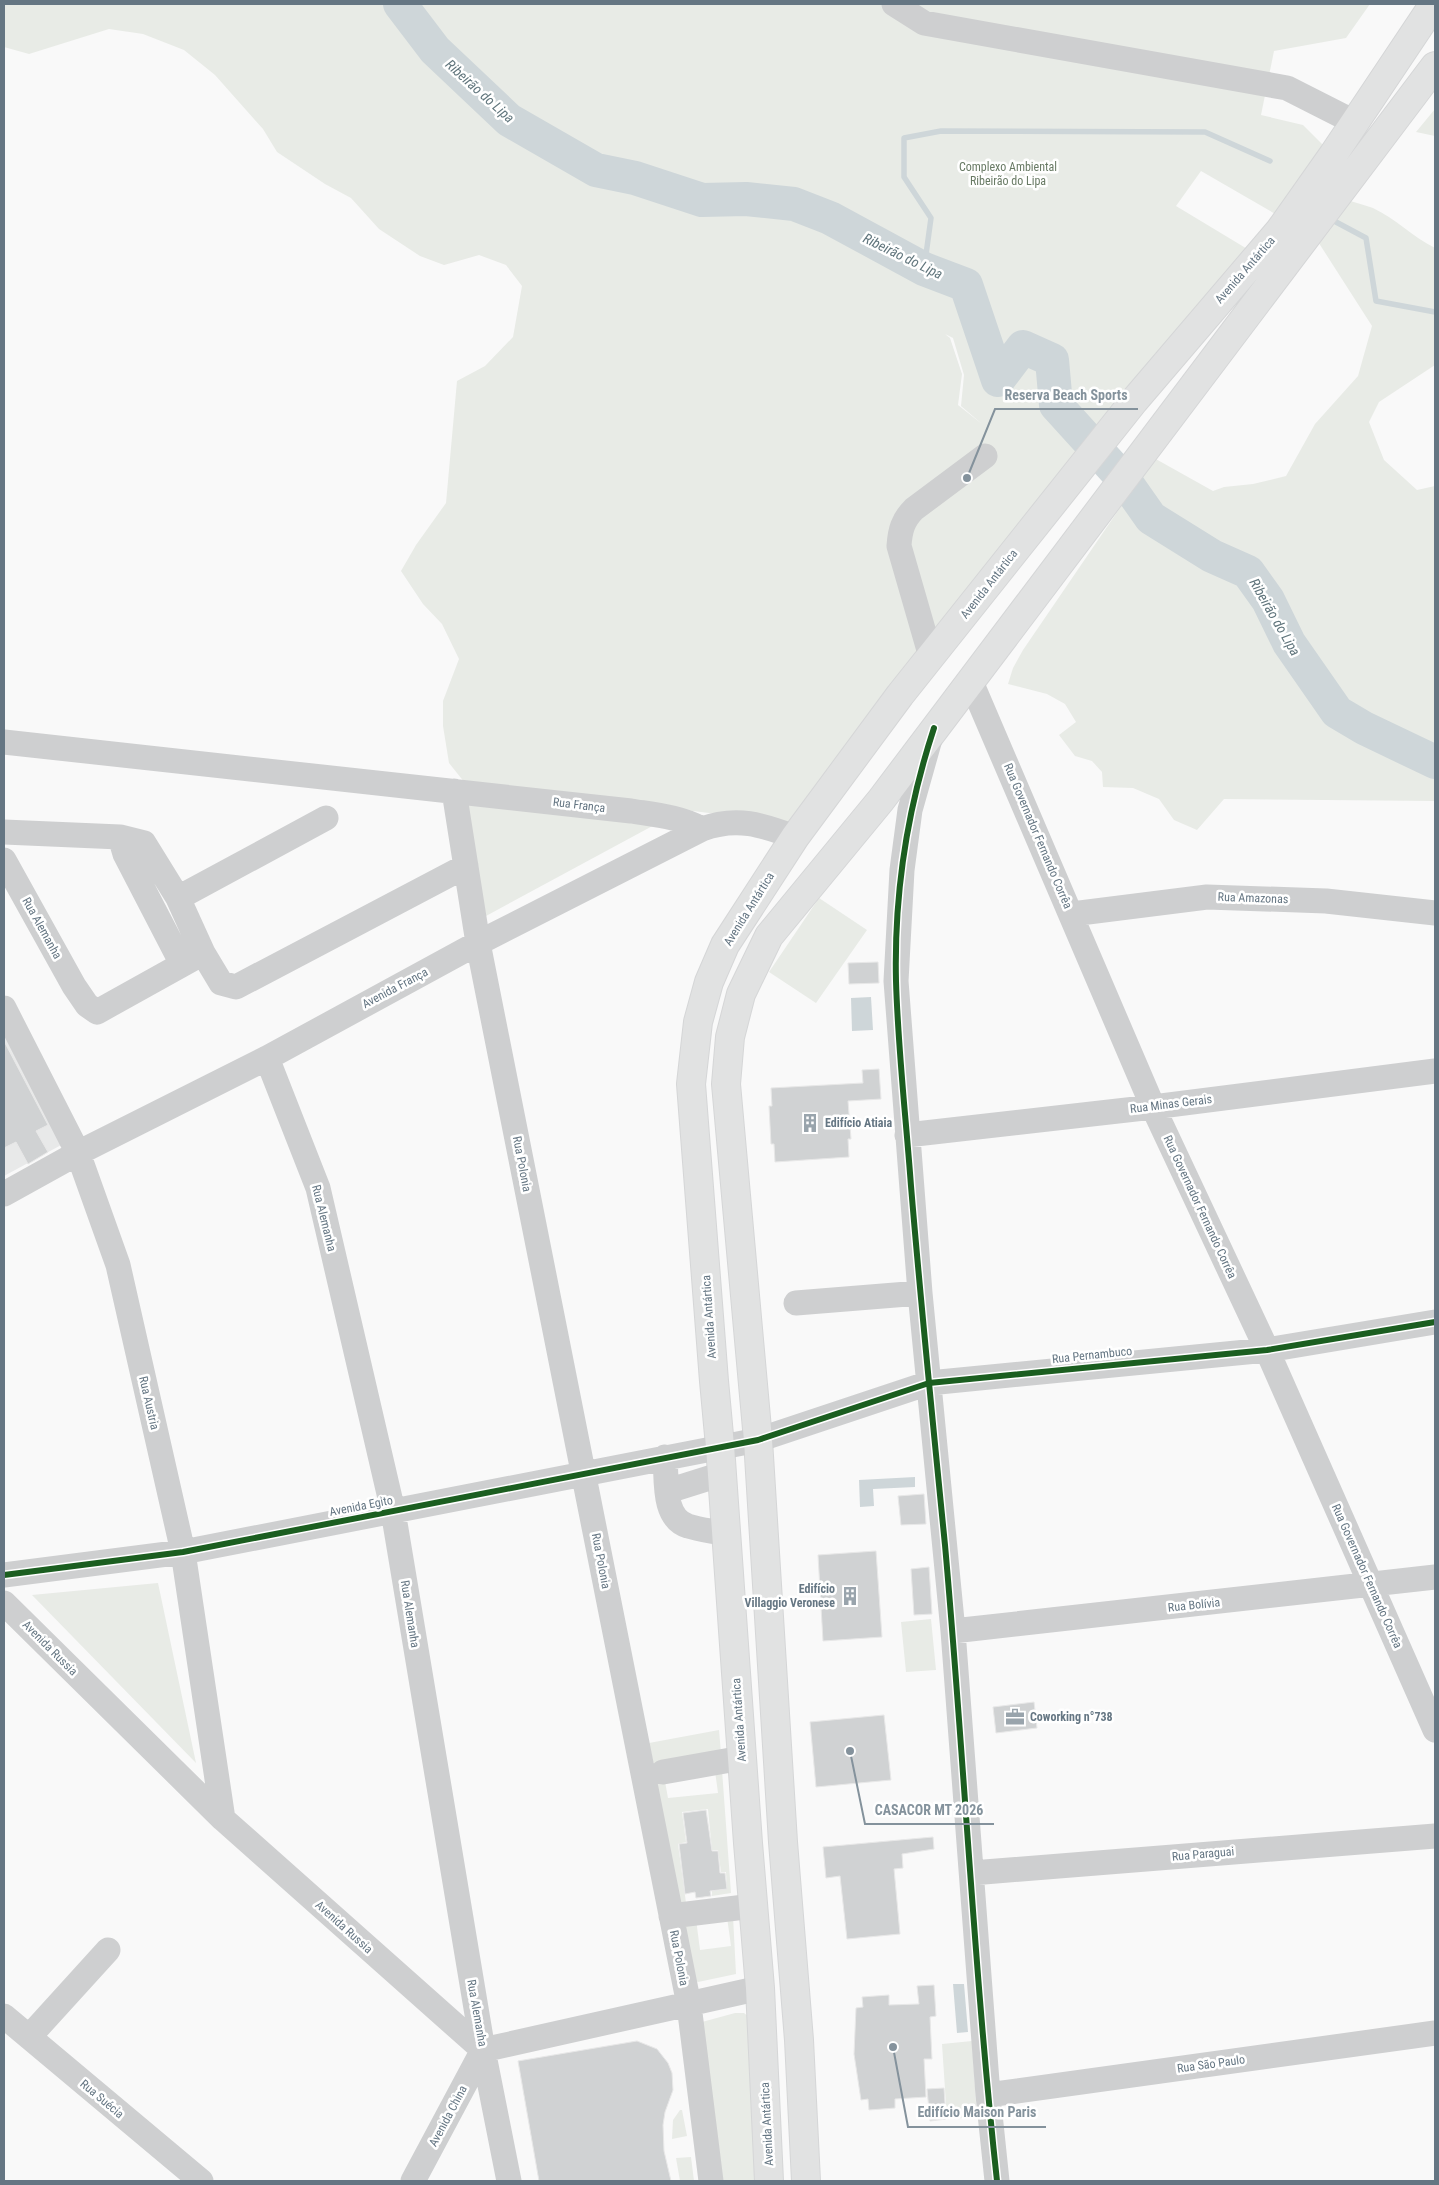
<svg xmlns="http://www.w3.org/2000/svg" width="1439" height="2185" font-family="'Roboto Condensed',sans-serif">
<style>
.built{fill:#e8e9e9}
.green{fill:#e8ebe6;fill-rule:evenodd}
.water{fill:#ced6d9}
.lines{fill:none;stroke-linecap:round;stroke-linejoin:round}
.stream{stroke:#ced6d9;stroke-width:5.5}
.river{stroke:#ced6d9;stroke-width:34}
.building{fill:#d0d2d3;stroke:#e8e8e8}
.major-casing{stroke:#d5d6d7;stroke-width:30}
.minor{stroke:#cecfd0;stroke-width:25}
.major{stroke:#e1e2e2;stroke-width:28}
.cycleway-casing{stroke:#fff;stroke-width:9}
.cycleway{stroke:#1b5e20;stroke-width:6}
.labels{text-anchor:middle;stroke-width:5;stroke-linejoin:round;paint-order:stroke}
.park-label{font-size:12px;fill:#687a64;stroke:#fff}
.street-label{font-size:12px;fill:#657683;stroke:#fff}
.poi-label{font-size:12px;font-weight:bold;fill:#657683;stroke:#fff;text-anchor:start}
.water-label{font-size:14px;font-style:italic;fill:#60757c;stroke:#fff}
.leader{fill:none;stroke:#84929c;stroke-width:2}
.callout-dot{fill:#84929c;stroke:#fff;stroke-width:2}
.callout-label{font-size:14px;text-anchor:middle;font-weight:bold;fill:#84929c;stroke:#fff;stroke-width:5;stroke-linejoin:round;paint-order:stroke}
</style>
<rect width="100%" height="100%" fill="#f9f9f9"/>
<path class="built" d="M4,1031l59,113 -59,32z"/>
<path class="green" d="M4,4h1366l-24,34 -72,13 -13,64 42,10 26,26 -52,64 -76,-44 -25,35 73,44 -343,414 -116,159 -325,-40 -16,-20 -6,-37v-25l16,-42 -17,-35 -19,-20 -22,-33 15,-26 30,-42 11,-122 28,-15 28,-29 9,-51 -16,-21 -27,-10 -35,10 -24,-9 -41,-27 -28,-31 -26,-14 -48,-32 -14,-23 -48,-54 -31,-25 -41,-16 -34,-5 -80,25 -25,-7zM945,334l8,4 11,37 -3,31 21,18 -24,-19 4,-31 -12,-36z
M1435,109v27l-19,-4z
M1347,200c9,3 18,5 26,8 23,11 40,29 62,40v117l-56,37 -10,20 15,38 33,30 18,-4v315l-211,-2 -27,31 -23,-10 -15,-21 -26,-11 -30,-1 -1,-15 -10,-11 -17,-5 -16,-21 17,-13 -11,-18 -18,-10 -39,-10 5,-16 10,-18 131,-192 59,33 11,-4 29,-3 33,-8 29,-52 43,-48 14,-50 -57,-89z
M464,803l194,20 -172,93z
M819,898l48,32 -51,73 -47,-31z
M158,1583l38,180 -164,-168z
M931,1619l5,51 -30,2 -5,-50z
M719,1730l2,23 -67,13 -5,-23z
M722,1770l9,123 -19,3v-5l15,-2 -1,-17h-5l-3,-22h-6l-4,-41 -26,3 4,30 -8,2 8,59 -10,1 -22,-126 10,-2 4,22 50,-5 -3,-22z
M733,1916l3,58 -38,8 -5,-2 -12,-59 15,-2 4,31 31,-4 -4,-29z
M735,2013h9l5,4 13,164h-45l-15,-159z
M972,2041l5,76 -30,2 -5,-75z
M680,2110h2l5,26 -15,3 1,-19z
M691,2157l3,24h-14l-4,-23z"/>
<path class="water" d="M871,997l2,33 -21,1 -1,-33z
M915,1477v10l-42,2 1,17 -14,1 -1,-27z
M953,1984h11l4,48 -11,1z"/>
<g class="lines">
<path class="stream" d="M1336,222l30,16 10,63 59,11
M924,269l7,-51 -27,-41v-39l37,-7 264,1 65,29"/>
<path class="river" d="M400,4l35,46 74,70 87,50 39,8 67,22 44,-1 48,5 36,14 94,51 42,16 32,95 25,-33 29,13 4,45 69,76 26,37 61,38 36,16 20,28 21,43 48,69 27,16 71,34"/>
</g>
<path class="building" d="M878,962l1,21 -30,1 -1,-21z
M4,1041l44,84 -12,6 12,21 -20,12 -12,-22 -12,6z
M879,1069l2,30 -33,2 3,38h-3l1,18 -74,5 -1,-18h-3l-2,-38h3l-1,-18 92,-5 -1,-13z
M924,1494l2,30 -25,1 -3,-29z
M876,1551l6,86 -59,4 -5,-86z
M929,1567l3,47 -18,1 -3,-46z
M1034,1702l3,26 -41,5 -3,-26z
M884,1715l7,65 -75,7 -6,-65z
M706,1810l6,41h6l2,22h5l2,16 -17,2 1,5 -15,2 -1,-6 -10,2 -6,-50 8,-1 -4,-30z
M933,1837l1,12 -32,5 1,14 -9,1 6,65 -53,5 -7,-63 -14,2 -3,-31z
M934,1985l2,31 -6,1 2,42h-8l2,38 -31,2v9l-26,2 -1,-11 -7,1 -7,-46 2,-46 7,-1 -1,-10 27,-2v10l30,-1 -2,-18z
M637,2041l20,8 11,14 4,10 1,17 -8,22 -2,13 1,26 7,30h-132l-21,-120z
M944,2088l2,31 -16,2 -3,-32z"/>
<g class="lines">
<g class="major-casing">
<path id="major" d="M769,2181l-9,-193 -12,-145 -28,-397 -6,-65 -23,-297 7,-62 11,-40 16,-37 70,-108 105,-142 234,-294 146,-171 53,-75 101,-151
M806,2181l-7,-141 -16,-198 -25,-402 -32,-356 4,-47 11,-43 28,-58 112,-136 554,-734"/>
</g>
<path class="minor" d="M894,4l30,19 363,65 67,34
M931,657l-32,-111c1,-16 4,-26 15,-37l71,-53
M971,682l182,425 114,243 168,380
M930,739l-20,71 -8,60 -6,111 24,312 33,338 35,464 9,86
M4,742l627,69c25,4 49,6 71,18
M454,791l24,152 211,1062 22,176
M4,832l116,5 24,6 34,55 25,55
M120,837l5,17 57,110
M4,860l70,126 13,19 10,7 106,-59 18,30 15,4 230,-121
M178,898l148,-80
M1072,914l135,-17 119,4 109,12
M4,1008l74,145 40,112 65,287 40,267
M267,1058l51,130 75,323 90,539 26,131
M907,1135l246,-28 282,-36
M4,1194l74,-41 189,-95 211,-115 224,-114c35,-13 60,-4 93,8
M796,1303l124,-10
M665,1457c2,22 -3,61 23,69 12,4 26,5 39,8
M668,1491l54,-17
M4,1575l179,-23 575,-112 171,-57 338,-33 168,-28
M4,1603l219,216 260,231 277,-62
M953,1631l482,-54
M663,1772l79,-14
M972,1873l463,-37
M671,1916l82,-10
M4,2016l197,165
M29,2037l79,-87
M988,2095l447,-62
M413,2181l70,-131"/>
<use href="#major" class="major"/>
<g class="cycleway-casing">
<path id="cycleway" d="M934,728c-27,82 -40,168 -38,253 2,69 10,137 15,205 10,120 22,239 34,359 19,212 29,425 52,636
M4,1575l179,-23 575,-112 171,-57 338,-33 168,-28"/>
</g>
<use href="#cycleway" class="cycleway"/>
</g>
<defs>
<g id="building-bare" transform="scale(1.5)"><path d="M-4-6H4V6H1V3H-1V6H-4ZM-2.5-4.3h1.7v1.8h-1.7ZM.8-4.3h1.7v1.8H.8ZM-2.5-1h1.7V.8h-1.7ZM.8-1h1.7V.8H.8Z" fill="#99a4ac" stroke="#fff" stroke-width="2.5" paint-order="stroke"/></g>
<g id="office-bare" transform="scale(1.5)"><path d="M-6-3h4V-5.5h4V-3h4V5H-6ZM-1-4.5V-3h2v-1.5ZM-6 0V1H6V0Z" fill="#99a4ac" stroke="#fff" stroke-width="2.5" paint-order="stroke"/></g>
</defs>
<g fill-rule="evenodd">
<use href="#building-bare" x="810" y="1123"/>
<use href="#building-bare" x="850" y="1596"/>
<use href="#office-bare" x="1015" y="1717"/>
</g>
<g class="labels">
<g class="park-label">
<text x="1008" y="171">Complexo Ambiental<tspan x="1008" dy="14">Ribeirão do Lipa</tspan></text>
</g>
<g class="street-label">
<text transform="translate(1245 270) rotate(-49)" y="4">Avenida Antártica</text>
<text transform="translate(989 584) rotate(-52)" y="4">Avenida Antártica</text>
<text transform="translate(579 805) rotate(7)" y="4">Rua França</text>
<text transform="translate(1038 836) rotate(67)" y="4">Rua Governador Fernando Corrêa</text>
<text transform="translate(1253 898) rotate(2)" y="4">Rua Amazonas</text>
<text transform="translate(749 909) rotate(-58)" y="4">Avenida Antártica</text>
<text transform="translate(42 928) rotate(61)" y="4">Rua Alemanha</text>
<text transform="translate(395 988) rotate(-28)" y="4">Avenida França</text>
<text transform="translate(1171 1104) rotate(-7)" y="4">Rua Minas Gerais</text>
<text transform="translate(522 1164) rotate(79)" y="4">Rua Polonia</text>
<text transform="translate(1200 1207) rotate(65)" y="4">Rua Governador Fernando Corrêa</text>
<text transform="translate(324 1218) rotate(76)" y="4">Rua Alemanha</text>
<text transform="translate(709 1317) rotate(-94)" y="4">Avenida Antártica</text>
<text transform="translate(1092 1355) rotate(-6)" y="4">Rua Pernambuco</text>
<text transform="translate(149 1403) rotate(77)" y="4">Rua Austria</text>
<text transform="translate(361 1506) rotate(-11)" y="4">Avenida Egito</text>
<text transform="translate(601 1561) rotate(79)" y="4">Rua Polonia</text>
<text transform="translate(1367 1576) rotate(66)" y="4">Rua Governador Fernando Corrêa</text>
<text transform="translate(1194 1605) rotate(-6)" y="4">Rua Bolívia</text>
<text transform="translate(410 1614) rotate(81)" y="4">Rua Alemanha</text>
<text transform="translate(50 1648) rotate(45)" y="4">Avenida Russia</text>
<text transform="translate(739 1720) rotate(-94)" y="4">Avenida Antártica</text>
<text transform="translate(1203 1854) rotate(-5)" y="4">Rua Paraguai</text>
<text transform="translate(344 1927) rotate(42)" y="4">Avenida Russia</text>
<text transform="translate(679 1958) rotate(79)" y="4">Rua Polonia</text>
<text transform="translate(477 2013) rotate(80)" y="4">Rua Alemanha</text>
<text transform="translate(1211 2064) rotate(-8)" y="4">Rua São Paulo</text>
<text transform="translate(102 2099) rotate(40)" y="4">Rua Suécia</text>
<text transform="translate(448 2116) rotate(-62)" y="4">Avenida China</text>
<text transform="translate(767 2124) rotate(-93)" y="4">Avenida Antártica</text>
</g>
<g class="poi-label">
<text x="825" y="1127">Edifício Atiaia</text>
<text x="835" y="1593" text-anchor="end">Edifício<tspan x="835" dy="14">Villaggio Veronese</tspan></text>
<text x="1030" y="1721">Coworking n°738</text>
</g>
<g class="water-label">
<text transform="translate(480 91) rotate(42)" y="5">Ribeirão do Lipa</text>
<text transform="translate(903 256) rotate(26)" y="5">Ribeirão do Lipa</text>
<text transform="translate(1275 617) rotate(60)" y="5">Ribeirão do Lipa</text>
</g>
</g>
<path class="leader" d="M967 478L995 409H1138M850 1751L865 1824H994M893 2047L908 2127H1046"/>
<g class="callout-dot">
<circle cx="967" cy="478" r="5"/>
<circle cx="850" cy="1751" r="5"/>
<circle cx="893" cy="2047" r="5"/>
</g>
<g class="callout-label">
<text x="1066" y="400">Reserva Beach Sports</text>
<text x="929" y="1815">CASACOR MT 2026</text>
<text x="977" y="2117">Edifício Maison Paris</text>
</g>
<rect width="1439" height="2185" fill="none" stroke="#657683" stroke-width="10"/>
</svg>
